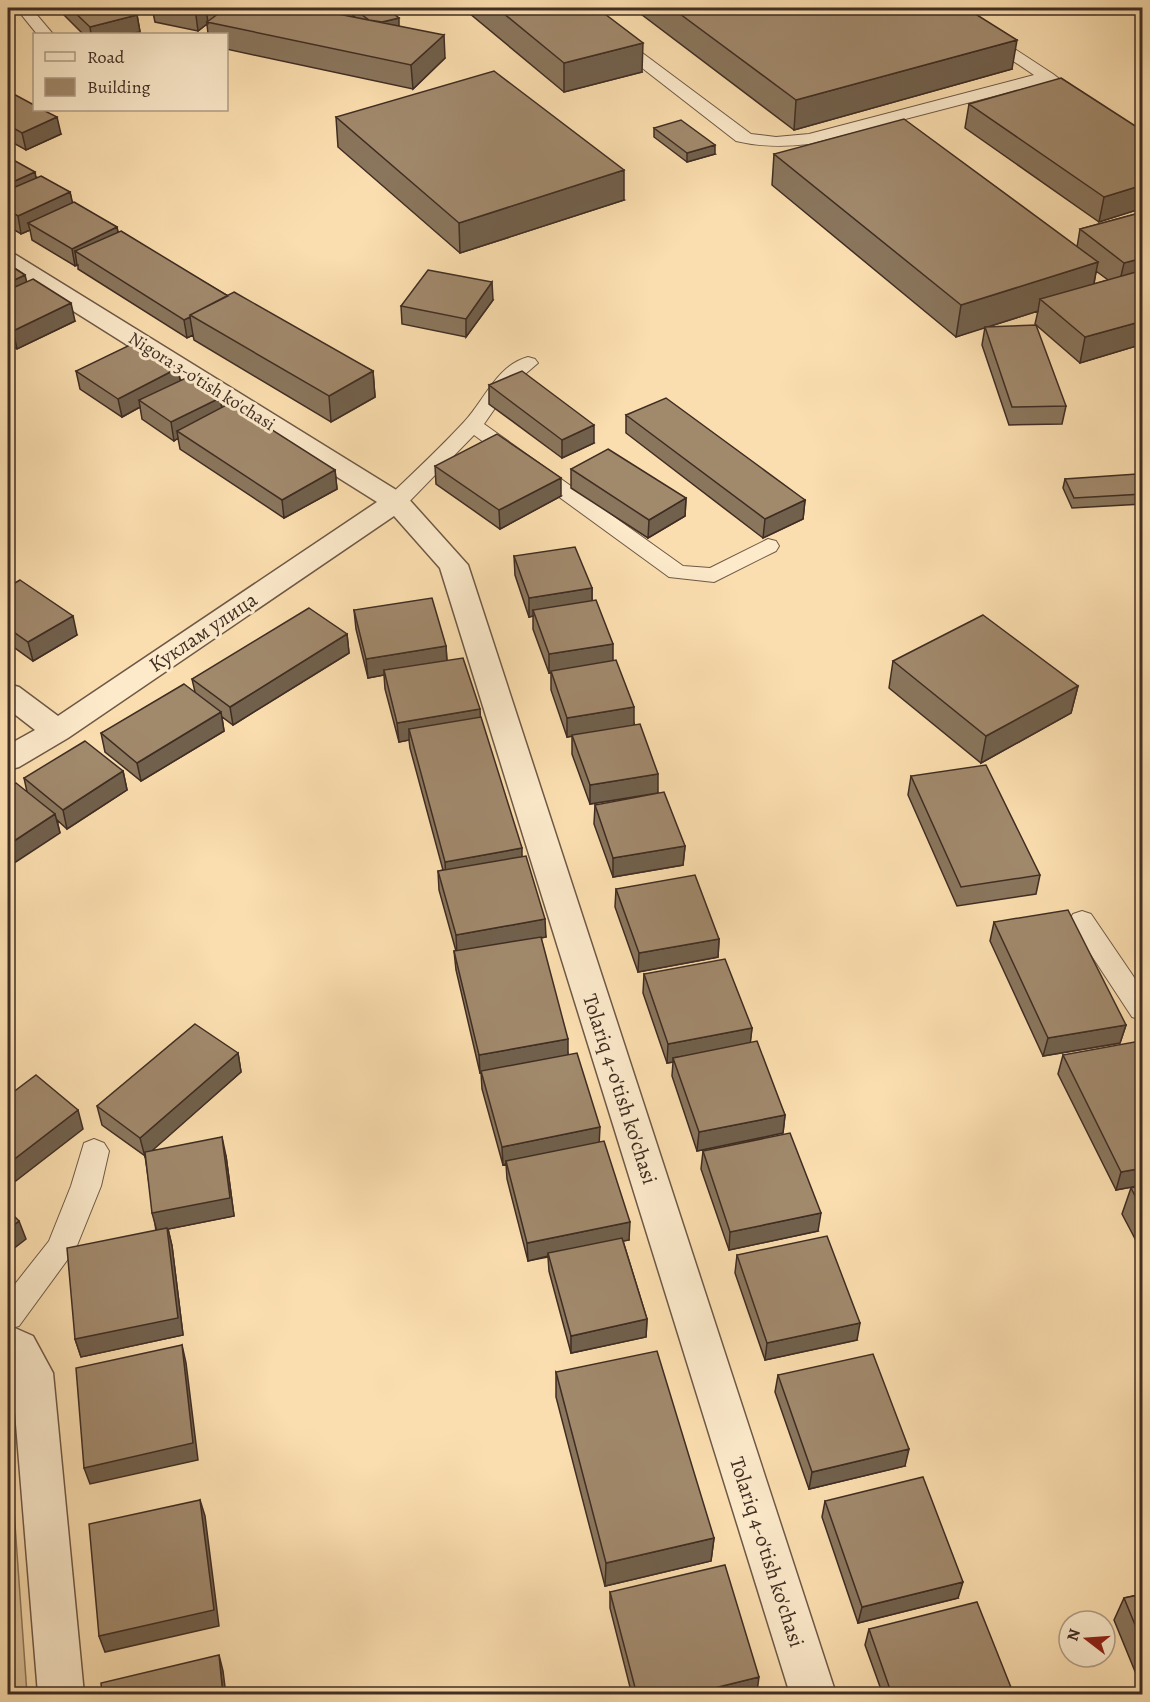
<svg xmlns="http://www.w3.org/2000/svg" width="1150" height="1702" font-family="Alegreya,serif">
<style>
.green{fill:#dbc097;stroke:#8d765d;stroke-width:1.5}
.lines{fill:none;stroke-linecap:round;stroke-linejoin:round}
.lane-casing{stroke:#6e5946;stroke-width:2}
.street-casing{stroke:#6e5946;stroke-width:3}
.lane{fill:#fceacb;fill-rule:evenodd}
.street{fill:#fceacb;fill-rule:evenodd}
.wall{fill:#8a765d;stroke:#3f2d23;stroke-width:1.5;fill-rule:evenodd}
.shaded-wall{fill:#71604c;stroke:#3f2d23;stroke-width:1.5}
.building{fill:#a1896c;stroke:#3f2d23;stroke-width:1.5}
.labels{text-anchor:middle;stroke-width:6;stroke-linejoin:round;paint-order:stroke}
.far-street-label{font-size:18px;fill:#3f2d23;stroke:#fceacb}
.street-label{font-size:21px;fill:#3f2d23;stroke:#fceacb}
</style>
<rect width="100%" height="100%" fill="#fbdeaf"/>
<filter id="stains"><feTurbulence type="fractalNoise" baseFrequency=".00333" numOctaves="4"/><feColorMatrix values="0 0 0 0 .2 0 0 0 0 .09 0 0 0 0 .02 0 0 0 .5 -.17"/></filter>
<radialGradient id="worn" r=".72"><stop offset=".6" stop-color="#630" stop-opacity="0"/><stop offset="1" stop-color="#630" stop-opacity=".3"/></radialGradient>
<path class="green" d="M8,1426l19,268h-19z"/>
<g class="lines">
<g class="lane-casing">
<path id="lane" d="M16,8h15l22,26h-16z
M565,8h17l169,126 25,3 33,-3 225,-59 -99,-67h17l101,66 34,26 -2,4h-12l-29,-21 -235,61c-26,3 -48,3 -73,-3z
M528,357l7,2 3,4 -29,25 -25,36 199,142 27,2 58,-29 8,2 3,5 -3,5 -62,31 -45,-5 -195,-142 -70,72h-16l-3,-5 3,-5c26,-25 52,-49 76,-75 20,-21 33,-57 64,-65z
M1082,911l9,3 51,75v31l-10,-3 -63,-96 4,-7z
M94,1139l10,4 5,8 -8,35 -25,62 -57,78 -11,3v-36l41,-52 22,-55 13,-43z"/>
</g>
<g class="street-casing">
<path id="street" d="M8,253l8,2 390,241 62,69 368,1129h-46l-350,-1126 -46,-52 -326,222 -49,29 -11,3v-25l27,-15 -27,-21v-25l11,3 39,29 319,-214 -369,-232z
M8,1325l25,11 20,37 31,321h-46l-26,-319 -4,-8z"/>
</g>
<use href="#lane" class="lane"/>
<use href="#street" class="street"/>
</g>
<path class="wall" d="M57,8h72l8,7 3,17 -12,2h-45z
M152,8h156l47,9 -5,-4v-5h36l13,18 46,32 -32,31 -187,-40v-15h-18l-1,-10 -9,7 -43,-9z
M463,8h134l45,64 -78,20z
M633,8h333l46,61 -218,61z
M8,91l53,43 -35,16 -18,-10z
M969,104l174,27v77l-44,14 -134,-94z
M336,117l288,83 -164,53 -122,-106z
M654,128l61,26 -28,8 -33,-25z
M774,154l303,93 3,-18 63,-17v132l-63,19 -45,-39 3,-13 -51,16 79,79 -4,18 -53,1 -27,-80 3,-18 -29,10 -184,-152zM1096,271l12,9 -14,4z
M8,157l28,20 34,15 2,11 45,24 1,5 110,64 145,75 2,26 -44,25 -137,-82 -1,-5 -6,3 -109,-69v-4l-3,1 -43,-26 -2,-10 -9,4 -13,-8z
M8,264l17,11 1,7 49,39 -58,28 -9,-6z
M493,300l-27,37 -64,-13 -1,-18z
M178,368l2,12 42,28 113,62 2,19 -53,29 -104,-69 -2,-11 -4,3 -32,-22 -2,-12 -18,10 -42,-28 -4,-18z
M489,385l105,58 -32,15 -73,-54z
M626,415l179,85 -2,19 -40,19 -137,-105z
M435,466l126,30 -61,33 -64,-45z
M571,469l115,29 -1,18 -37,22 -77,-50z
M1065,479l78,6v19l-71,4 -9,-20z
M514,556l78,32v13l66,192 -68,11 -18,-50v-18l-5,1 -16,-47v-17h-2l-16,-44v-13l-4,1 -14,-42z
M8,587l69,48 -44,26 -25,-18z
M354,610l92,36 1,14 33,57 66,220 -5,1 27,116 31,88 30,98 -6,1 24,78 -1,18 -75,16 -22,-82 -1,-14 -20,4 -21,-82 -1,-15 -3,1 -21,-76 -1,-16h-1l-24,-103 -2,-19h2l-17,-61 -1,-19 5,-1 -33,-122 -1,-8 -10,2 -14,-53 -1,-14 -16,3 -12,-49z
M347,634l2,19 -116,72 -11,-8 2,14 -83,50 -36,-29 -4,-19 94,-41 -3,-13z
M893,661l185,25 -7,27 -90,50 -92,-75z
M123,771l4,19 -60,39 -10,-9 3,13 -33,-41 -3,-14z
M911,776l129,99 -4,19 -79,12 -49,-111z
M595,805l90,41 -2,19 -70,12 -19,-53z
M616,889l103,50 -1,18 -80,15 -23,-65z
M994,922l132,103 -6,18 -77,13 -53,-115z
M644,974l108,54 -2,14 35,73 -2,18 -86,18 -25,-75 1,-14 -6,1 -24,-70z
M238,1053l3,19 -89,78 74,6 8,60 -66,13 4,17 11,89 -102,22 -6,-18 81,-108 -11,-75 -43,-31 -5,-19z
M1063,1055l80,130 -27,5 -58,-116z
M703,1151l115,80 -89,19 -28,-81z
M1143,1185v69l-21,-40 9,-26z
M737,1255l120,85 -92,20 -30,-87z
M556,1372l158,166 -3,23 -106,25 -49,-189z
M778,1375l127,91 -96,23 -34,-97z
M825,1501l133,97 -100,25 -36,-106z
M610,1592l147,100 -10,3h-115l-22,-87z
M1143,1594v97l-29,-71 10,-22z
M869,1629l145,66h-131l-18,-50z"/>
<path class="shaded-wall" d="M195,8h11l2,15 -1,-1v2l-9,7z
M137,15l3,17 -12,2h-37l-1,-7z
M399,18v8l-25,-2z
M444,35l1,23 -32,31 -2,-24z
M1017,40l-5,29 -218,61 2,-30z
M643,43l-1,29 -78,20v-29z
M57,117l4,17 -35,16 -4,-17z
M715,145v9l-28,8v-9z
M624,170v30l-164,53 -1,-30z
M35,172l3,17 -30,14v-19z
M1143,185v23l-44,14 5,-25z
M70,192l4,17 -46,14 2,7 -9,4 -3,-18z
M117,227l3,18 -45,6 2,14 -2,1 -3,-17z
M1143,258v24l-25,7 6,-26z
M1098,262l-6,31 -52,6 -2,12 -82,26 5,-32z
M25,275l4,17 -21,10v-19z
M492,282l1,18 -27,37v-18z
M71,303l4,18 -58,28 -4,-18z
M190,317l3,18 -6,3 -3,-18z
M1143,321v23l-63,19 5,-26z
M178,368l3,18 -42,14 1,7 -18,10 -4,-18z
M373,371l2,26 -44,25 -2,-26z
M220,398l3,18 -46,15 1,7 -4,3 -3,-19z
M594,425v18l-32,15v-18z
M335,470l2,19 -53,29 -2,-18z
M561,478v18l-61,33 -1,-19z
M686,498l-1,18 -37,22 1,-18z
M805,500l-2,19 -40,19 2,-19z
M8,567l4,17 -4,2z
M592,588v19l-59,3v6l-4,1v-19z
M73,616l4,19 -44,26 -5,-19z
M347,634l2,19 -116,72 -3,-18z
M613,644v19l-64,10v-19z
M446,646l1,19 -63,5v5l-16,3 -2,-19z
M1078,686l-7,27 -90,50 5,-27z
M634,707v19l-67,11v-19z
M480,709l1,19 -72,1v11l-10,2 -2,-19z
M221,712l3,19 -83,50 -4,-18z
M123,771l4,19 -60,39 -4,-19z
M658,774v19l-68,11v-19z
M55,814l5,19 -52,34v-22z
M685,846l-2,19 -70,12v-19z
M522,848v19l-76,13 -1,-18z
M545,919l1,18 -89,17 -1,-19z
M719,939l-1,18 -80,15 1,-19z
M1126,1025l-6,18 -77,13 5,-18z
M752,1028l-2,18 -77,12v4l-6,1 1,-19z
M568,1039v19l-88,15 -1,-18z
M238,1053l3,19 -96,85 -5,-19z
M78,1110l5,19 -75,58v-23z
M785,1115l-2,18 -86,18 2,-19z
M600,1127l-1,19 -93,15v3l-3,1 -1,-18z
M222,1137l4,19 8,60 -66,13 4,17 11,89 -102,22 -6,-18 82,-108 -5,-18z
M1143,1168v17l-27,5 5,-18z
M821,1213l-3,18 -89,19 1,-18z
M19,1221l7,18 -18,14v-23z
M630,1222l-1,18 -80,16 -1,-3v3l-20,5 -1,-18z
M647,1319l-1,18 -75,16v-17z
M860,1323l-3,17 -92,20 2,-17z
M182,1345l4,18 12,97 -108,24 -6,-16z
M909,1449l-4,17 -96,23 3,-17z
M200,1500l5,16 14,110 -114,26 -6,-16z
M714,1538l-3,23 -106,25 1,-23z
M963,1582l-5,16 -100,25 4,-16z
M219,1655l4,16 3,24h-3z
M759,1677l-2,15 -10,3h-61z"/>
<path class="building" d="M70,8h59l8,7 -47,12z
M226,8h82l136,27 -33,30 -204,-43z
M353,8h33l13,10 -17,4 -13,-2z
M497,8h100l46,35 -79,20z
M672,8h294l51,32 -221,60z
M494,71l130,99 -165,53 -123,-106z
M1061,78l82,53v54l-39,12 -135,-93z
M8,91l26,14v5h9l14,7 -35,16 -14,-8z
M904,119l194,143 -137,43 -187,-151z
M681,120l34,25 -28,8 -33,-25z
M8,157l27,15 -27,12z
M41,176l29,16 -52,24 -10,-6v-20z
M74,202l43,25 -45,22 -44,-26z
M1143,212v46l-19,5 -44,-34z
M121,231l107,65 -38,19v2l-6,3 -109,-69z
M8,264l17,11 -17,8z
M428,270l64,12 -26,37 -65,-13z
M1143,270v51l-58,16 -45,-38z
M33,279l38,24 -58,28 -5,-3v-38z
M234,292l139,79 -44,25 -139,-81z
M1036,325l30,81 -54,1 -27,-80z
M136,342l42,26 -60,31 -42,-28z
M522,371l72,54 -32,15 -73,-55z
M188,377l32,21 -49,24 -32,-22z
M666,398l139,102 -40,19 -139,-104z
M230,403l105,67 -53,30 -105,-69z
M497,434l64,44 -62,32 -64,-44z
M608,449l78,49 -37,22 -78,-51z
M1137,474l6,11v9l-69,4 -9,-19z
M575,547l17,41 -63,10 -15,-42z
M20,580l53,36 -45,26 -20,-14v-41z
M432,598l14,48 -80,13 -12,-49z
M596,600l17,44 -64,10 -16,-44z
M309,608l38,26 -117,73 -38,-28z
M983,615l95,71 -92,50 -93,-75z
M463,658l17,51 -83,14 -13,-53z
M616,660l18,47 -67,11 -16,-47z
M184,684l37,28 -84,51 -36,-30z
M481,717l41,131 -77,14 -36,-133z
M640,724l18,50 -68,11 -18,-50z
M85,741l38,30 -60,39 -39,-32z
M986,765l54,110 -79,12 -50,-111z
M16,783l39,31 -47,31v-56z
M664,792l21,54 -72,12 -18,-53z
M526,856l19,63 -89,16 -18,-64z
M695,875l24,64 -80,14 -23,-64z
M1068,910l58,115 -78,13 -54,-116z
M541,937l27,102 -89,16 -25,-104z
M725,959l27,69 -84,16 -24,-70z
M195,1024l43,29 -98,85 -43,-32z
M757,1041l28,74 -86,17 -26,-74z
M1140,1041l3,4v123l-22,4 -58,-117z
M577,1053l23,74 -98,20 -21,-76z
M36,1075l42,35 -70,54v-68z
M790,1133l31,80 -91,19 -27,-81z
M222,1137l8,61 -78,15 -7,-61z
M604,1141l26,81 -103,21 -21,-82z
M1143,1185v26l-12,-23z
M8,1210l11,11 -11,9z
M167,1228l11,90 -103,21 -8,-91z
M827,1236l33,87 -93,20 -30,-88z
M622,1238l25,81 -76,17 -23,-83z
M182,1345l11,98 -109,25 -8,-100z
M657,1351l57,187 -108,25 -50,-191z
M873,1354l36,95 -97,23 -34,-97z
M923,1477l40,105 -101,25 -37,-106z
M200,1500l14,110 -115,26 -10,-112z
M725,1565l34,112 -73,18h-49l-27,-103z
M1143,1594v50l-19,-46z
M977,1602l37,93h-122l-23,-66z
M219,1655l4,40h-121l-1,-12z"/>
<g class="labels">
<g class="far-street-label">
<text transform="translate(202 381) rotate(32)" y="6">Nigora 3-o'tish ko'chasi</text>
</g>
<g class="street-label">
<text transform="translate(203 632) rotate(-34)" y="7">Куклам улица</text>
<text transform="translate(620 1089) rotate(72)" y="7">Tolariq 4-o'tish ko'chasi</text>
<text transform="translate(767 1552) rotate(72)" y="7">Tolariq 4-o'tish ko'chasi</text>
</g>
</g>
<rect width="1150" height="1702" fill="none" stroke="#fbdeaf" stroke-width="30"/>
<rect x="9" y="9" width="1132" height="1684" fill="none" stroke="#3f2d23" stroke-width="3"/>
<rect x="15" y="15" width="1120" height="1672" fill="none" stroke="#3f2d23" stroke-width="1.5"/>
<rect x="33" y="33" width="195" height="78" fill="#fceacb" stroke="#b09e88" stroke-width="1.5"/>
<rect x="45" y="52" width="30" height="9" fill="#fceacb" stroke="#b09e88" stroke-width="1.5"/>
<text x="87" y="63" font-size="18" fill="#3f2d23">Road</text>
<rect x="45" y="78" width="30" height="18" fill="#a1896c" stroke="#b09e88" stroke-width="1.5"/>
<text x="87" y="93" font-size="18" fill="#3f2d23">Building</text>
<g transform="translate(1087 1639) rotate(287)"><circle r="28" fill="#fceacb" stroke="#b09e88" stroke-width="1.5"/>
<path d="M0-4.5L10 22L0 15L-10 22Z" fill="#8f2418"/>
<text y="-9" font-size="16" font-weight="bold" text-anchor="middle" fill="#3f2d23">N</text>
</g>
<rect width="100%" height="100%" filter="url(#stains)"/>
<rect width="100%" height="100%" fill="url(#worn)"/>
</svg>
